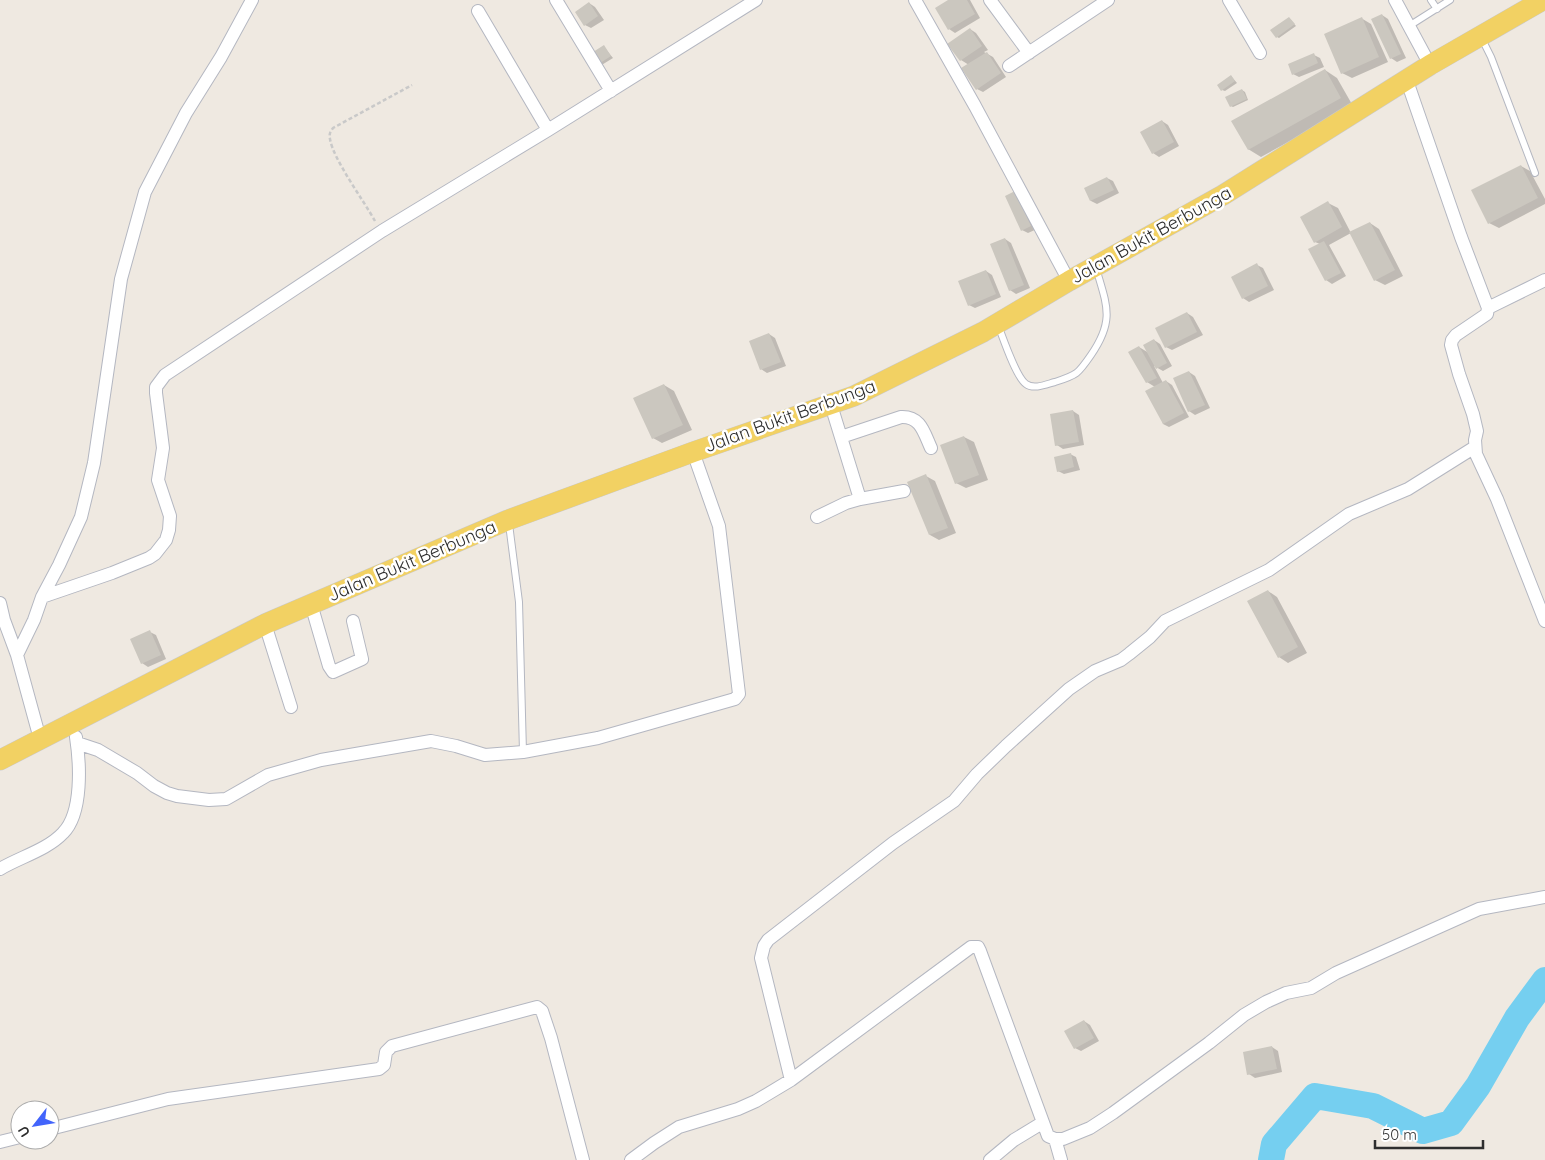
<svg xmlns="http://www.w3.org/2000/svg" width="1545" height="1160" font-family="Quicksand,sans-serif">
<style>
.shadow{fill:#0003}
.lines{fill:none;stroke-linecap:round;stroke-linejoin:round}
.river{stroke:#75cff0;stroke-width:26}
.building{fill:#cbc7bf}
.service-casing{stroke:#b4b7c1;stroke-width:8}
.minor-casing{stroke:#b4b7c1;stroke-width:14}
.primary-casing{stroke:#c9c9c9;stroke-width:21}
.path{stroke:#c9c9c9;stroke-width:2.5;stroke-dasharray:4 2.5;stroke-linecap:butt}
.service{stroke:#fff;stroke-width:6}
.minor{stroke:#fff;stroke-width:12}
.primary{stroke:#f2d163;stroke-width:20}
.labels{text-anchor:middle;stroke-width:5;stroke-linejoin:round;paint-order:stroke}
.street-label{font-size:18px;fill:#2e2e2e;stroke:#fff}
</style>
<rect width="100%" height="100%" fill="#efe9e1"/>
<path class="shadow" d="M950,0h20l10,18 -25,15 -6,-4z
M589,3l6,4 9,13 -13,8 -6,-3z
M1382,15l6,4 18,39 -9,4 -6,-4z
M1289,18l7,8 -17,12 -2,-1z
M1361,18l10,6 17,38 -36,16 -10,-5z
M970,29l6,4 12,17 -4,2 9,5 13,20 -23,15 -6,-3 -8,-24 -8,-5z
M604,47l9,11 -13,8 -2,-2z
M1314,55l6,3 4,9 -25,10 -6,-3z
M1325,70l12,8 16,28 -92,51 -13,-8z
M1231,76l6,7 -12,8 -3,-1z
M1242,90l3,2 3,8 -15,7 -2,-1z
M1162,121l6,4 11,21 -20,11 -6,-4z
M1521,166l9,5 15,28v5l-46,24 -10,-5z
M1107,178l6,3 6,12 -22,11 -6,-3 -5,-12z
M1021,196l16,33 -9,4 -6,-3z
M1328,203l10,5 13,25 -22,12 17,31 -14,8 -6,-4 -6,-36 -5,-2z
M1370,223l9,6 24,47 -18,9 -10,-5z
M1005,239l6,4 19,45 -14,6 -6,-4z
M1257,265l6,3 11,22 -25,12 -6,-4 -11,-21z
M986,271l6,4 9,22 -26,11 -6,-3z
M1187,313l6,4 10,18 -31,15 -6,-3z
M769,334l6,4 11,28 -19,7 -6,-4z
M1154,340l6,4 12,22 -9,5 -9,-5 9,17 3,-2 6,4 17,32 -20,10 -6,-3 -8,-37 -8,-5 -8,-35 10,6z
M1189,372l6,4 15,32 -15,7 -6,-4z
M664,385l10,6 18,39 -30,13 -9,-5z
M1073,411l6,4 5,30 -21,4 -6,-4z
M964,437l10,5 14,38 -22,8 -10,-5z
M1070,454l6,3 4,13 -16,4 -6,-3z
M926,476l9,5 21,52 -17,7 -9,-5z
M1268,591l9,6 30,56 -19,10 -9,-6z
M150,632l6,3 10,24 -18,8 -6,-4z
M1084,1021l6,4 9,16 -18,10 -6,-3z
M1272,1047l6,4 4,21 -27,6 -6,-4z"/>
<g class="lines">
<path class="river" d="M1271,1160l3,-16 41,-48 58,10 50,25 28,-8 27,-37 39,-68 28,-38"/>
</g>
<path class="building" d="M948,0h19l8,14 -27,16 -13,-22z
M589,2l9,14 -14,10 -9,-14z
M1382,14l19,40 -11,5 -19,-40z
M1289,17l6,7 -19,14 -6,-8z
M1362,17l17,40 -38,17 -17,-40z
M970,28l12,18 -22,15 -13,-17z
M604,45l7,11 -14,9 -7,-11z
M987,52l14,21 -25,17 -15,-22z
M1314,53l4,10 -26,12 -4,-11z
M1325,69l16,29 -93,52 -17,-29z
M1231,75l4,6 -14,10 -4,-6z
M1242,89l5,10 -17,8 -5,-10z
M1162,120l12,22 -22,12 -12,-22z
M1521,165l17,33 -50,26 -17,-34z
M1107,177l7,13 -24,11 -6,-13z
M1015,191l16,35 -10,5 -16,-35z
M1328,201l14,26 -28,16 -14,-26z
M1370,222l25,48 -21,11 -25,-49z
M1005,238l19,47 -15,6 -19,-47z
M1324,241l17,32 -16,8 -17,-32z
M1257,263l11,23 -26,13 -11,-22z
M986,270l10,24 -28,12 -10,-25z
M1187,312l10,20 -32,16 -10,-20z
M769,333l12,29 -21,8 -11,-29z
M1154,339l13,24 -11,6 -13,-24z
M1139,346l18,32 -11,5 -18,-31z
M1189,371l16,34 -17,7 -15,-34z
M1166,380l18,33 -21,11 -18,-33z
M664,384l19,41 -31,14 -19,-41z
M1073,410l6,32 -24,4 -5,-32z
M964,436l15,39 -24,9 -15,-39z
M1071,453l3,14 -17,5 -3,-15z
M926,474l22,54 -19,7 -22,-53z
M1268,590l30,57 -20,11 -31,-57z
M150,630l11,25 -20,9 -11,-25z
M1084,1020l10,18 -20,11 -10,-18z
M1272,1046l5,23 -30,6 -4,-23z"/>
<g class="lines">
<g class="service-casing">
<path id="service" d="M1431,0l6,9
M1409,26l41,-26
M1482,39l9,18 44,116
M998,325c5,13 18,52 28,59 8,6 21,0 29,-2 22,-7 23,-8 36,-27 24,-35 16,-49 5,-87
M509,524l10,78 4,150"/>
</g>
<g class="minor-casing">
<path id="minor" d="M556,0l55,91
M915,0l60,106 94,175
M990,0l39,53
M1229,0l31,53
M1395,0l35,65
M478,11l70,119
M1009,66l99,-66
M1407,81l54,156 27,71
M1545,280l-57,28 -1,6 -31,21 -4,5 -1,5 8,29 14,40 4,17 -2,9 1,14 21,45 48,122
M831,405l29,94
M841,437l60,-20c20,-1 23,16 30,31
M817,517l29,-14 14,-4 44,-8
M42,597l70,-24 37,-15 6,-4 11,-14 3,-10 1,-14 -12,-36 5,-32 -7,-55v-6l9,-12 217,-144 166,-101 208,-130
M0,603l4,17 13,35 23,84
M311,604l18,62 4,6 29,-13 -9,-38
M265,624l26,83
M17,655l17,-35 8,-23 17,-32 22,-48 13,-54 27,-184 24,-87 41,-79 35,-56 31,-57
M77,743l21,7 39,23 17,13 13,7 10,3 32,4 17,-1 42,-24 53,-15 110,-19 25,5 29,9 38,-3 75,-14 137,-39 4,-5 -20,-168 -26,-74
M0,869c20,-12 47,-19 63,-36 20,-20 17,-70 13,-96
M791,1080l-30,-122 3,-12 4,-6 125,-97 61,-42 23,-27 29,-28 63,-57 26,-18 26,-11 8,-6 21,-17 15,-16 104,-51 80,-56 59,-25 67,-42
M50,1129l118,-30 211,-30 5,-4 2,-13 6,-6 145,-39 5,4 9,27 32,122
M1055,1139l6,21
M0,1142l20,-5
M631,1160l23,-17 25,-16 59,-18 18,-8 35,-21 180,-133h7l2,4 68,185 7,3h8l27,-11 23,-15 96,-70 35,-28 22,-13 20,-9 25,-5 25,-15 143,-64 66,-12
M990,1160l24,-20 28,-17"/>
</g>
<g class="primary-casing">
<path id="primary" d="M0,760l265,-136 243,-104 185,-68 161,-56 129,-64 86,-51 154,-86 207,-130 113,-65"/>
</g>
<path class="path" d="M375,221c-11,-20 -42,-62 -45,-82 -1,-5 0,-7 3,-11l79,-43"/>
<use href="#service" class="service"/>
<use href="#minor" class="minor"/>
<use href="#primary" class="primary"/>
</g>
<g class="labels">
<g class="street-label">
<text transform="translate(1151 235) rotate(-29)" y="6">Jalan Bukit Berbunga</text>
<text transform="translate(790 416) rotate(-20)" y="6">Jalan Bukit Berbunga</text>
<text transform="translate(412 561) rotate(-23)" y="6">Jalan Bukit Berbunga</text>
</g>
</g>
<g transform="translate(35 1125) rotate(239)"><circle r="24" fill="#ffffff" stroke="#ababab"/>
<path d="M0-4L9 19L0 12L-9 19Z" fill="#4264fb"/>
<text y="-8" font-size="14" font-weight="bold" text-anchor="middle" fill="#2e2e2e">U</text>
</g>
<path d="M1375 1140v8h108v-8" fill="none" stroke="#2e2e2e" stroke-width="2.5"/>
<text x="1382" y="1140" font-size="15" fill="#2e2e2e" stroke="#ffffff" stroke-width="4" paint-order="stroke">50 m</text>
</svg>
